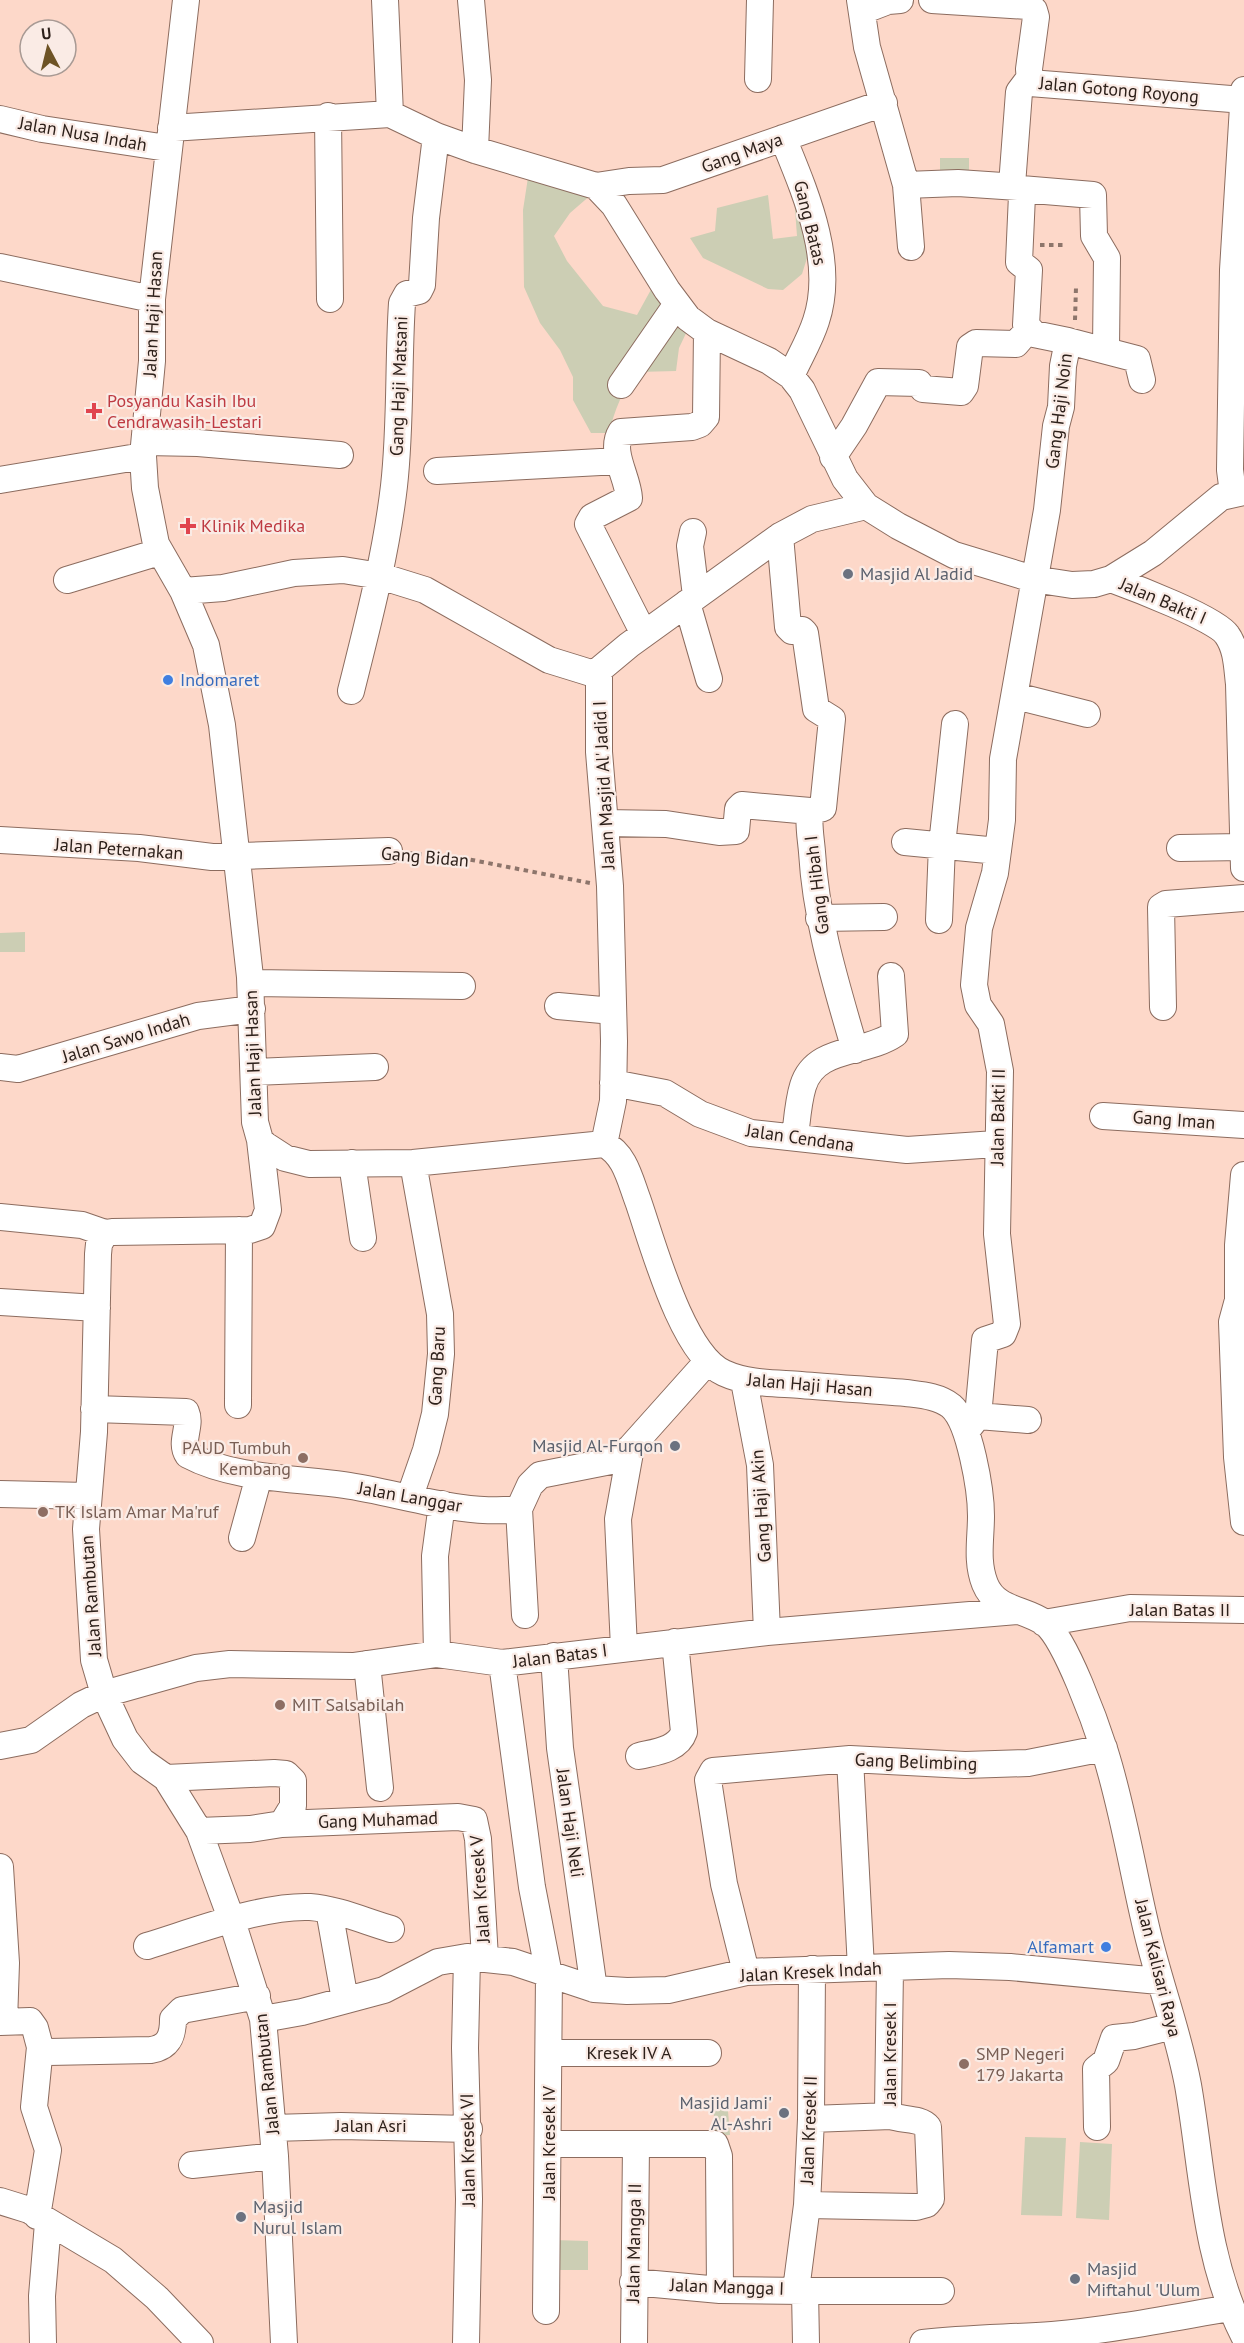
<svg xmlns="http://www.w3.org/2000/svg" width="1244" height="2343" font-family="'PT Sans',sans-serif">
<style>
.green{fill:#ccceb4}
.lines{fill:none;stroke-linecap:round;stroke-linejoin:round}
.minor-casing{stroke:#8c6c5f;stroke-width:28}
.path{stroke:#8d756b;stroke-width:4;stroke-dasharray:4.5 4.5;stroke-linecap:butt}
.minor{stroke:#fff;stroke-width:26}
.health-dot{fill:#e0444e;stroke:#faebe5;stroke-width:2}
.worship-dot{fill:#6b7280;stroke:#faebe5;stroke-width:2}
.shop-dot{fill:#3f7fe0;stroke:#faebe5;stroke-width:2}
.education-dot{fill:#8d6e63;stroke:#faebe5;stroke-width:2}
.labels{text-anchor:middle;stroke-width:4.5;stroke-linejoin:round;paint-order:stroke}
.street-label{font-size:18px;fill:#2d201a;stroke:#faebe5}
.health-label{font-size:18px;fill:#be3a42;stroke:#faebe5;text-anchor:start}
.worship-label{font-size:18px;fill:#5b616d;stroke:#faebe5;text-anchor:start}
.shop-label{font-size:18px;fill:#366cbe;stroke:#faebe5;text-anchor:start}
.education-label{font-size:18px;fill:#785e54;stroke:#faebe5;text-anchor:start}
</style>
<rect width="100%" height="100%" fill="#fdd8c9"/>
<path class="green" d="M940,158h29v18h-29z
M529,171l63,23 -22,19 -16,23 13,25 36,45 34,9 16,-29 36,41 -10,21 -3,23 -39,1c-15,19 -22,37 -28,61h-18l-18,-33v-23l-13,-27 -20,-27 -16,-36 -1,-77z
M802,194l6,61 -6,19 -19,16 -15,-1 -65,-31 -13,-20 25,-7 2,-23 51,-13 5,44 24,-3 -3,-40z
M25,932v20h-25v-19z
M727,2099l3,36 -15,1 -2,-36z
M1025,2137l41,1 -4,78 -41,-1z
M1080,2142l32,2 -3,76 -33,-2z
M553,2240l35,1v29h-35z"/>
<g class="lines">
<g class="minor-casing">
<path id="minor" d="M186,0l-34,299v62l-9,95 2,32 11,56 27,47 23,54 16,80 28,252 5,145 5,18 5,5 20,13 24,6 104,-1 191,-19c21,10 26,36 34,57 15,43 44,153 86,172 24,11 51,10 77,12 35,3 70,5 105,8 15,2 32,3 45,13 19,16 30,85 30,110 0,23 -5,45 4,68 11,27 39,24 60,39 21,17 51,101 60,129 18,57 27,116 41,175 12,53 32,104 42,158 15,86 16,172 56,251
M385,0l5,114
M471,0l7,80 -3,70
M860,0l7,47 39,138 52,-2 60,4 4,8 -3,67 10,8 -3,55 8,9 34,7 -5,25 -2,41 -5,19 -9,84 -44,249 -1,61 -7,53 -16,55 -5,57 4,20 13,19 9,47 -3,163 10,90 -4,10 -18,6 -7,76 -11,14
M932,0l96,6 6,4 2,7 -7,52 1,14 214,17
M862,11l26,-10 12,-1
M758,79l2,-79
M328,116l2,183
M0,119l42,10 125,19
M171,128l219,-14 46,22 39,14 121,36 18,19 53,85 21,28 19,14 62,29 22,15 11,14 43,89 21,27 32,20 56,29 79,24 39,6 22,-1 17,-5 42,-26 68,-56 23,-5
M783,138c22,54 53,124 33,183 -6,19 -17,37 -25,55
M906,185l5,62
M1012,185l7,-93 9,-12
M596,186l33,-5 34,-1 221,-77
M1021,189l72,6 1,41 13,22 -1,90
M0,267l152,32
M1068,341l69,18 5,21
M621,385l56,-81
M145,442l53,1 142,12
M833,457l21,-31 24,-44 41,1 4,6 38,3 4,-6 5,-39 6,-4 40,1 12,-14
M437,471l182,-10
M0,480l143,-24
M1233,493l-3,-23 3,-200 11,-180
M693,532l-3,14 6,50
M1111,579c22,8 106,40 116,56 10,14 10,33 12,49l5,184
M67,580l92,-28
M183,591l40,-3 71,-15 49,-3 37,6 45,14 124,70 42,13 8,-3 30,-25 151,-109 32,-17 54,-13
M687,603l22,76
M644,634l-56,-110 4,-7 37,-19c-1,-21 -20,-47 -8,-66l71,-5 8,-3 6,-7 1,-85
M599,670v82l11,134 4,155 -1,60 -9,43
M351,691c17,-68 35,-136 43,-205 7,-61 4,-122 8,-183l5,-9 12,-3 3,-6 4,-67 10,-82
M1016,696l71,18
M810,811c-2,13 1,28 2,41 4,69 24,132 43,198
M605,823l61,1 53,8 17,-1 2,-22 4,-4 68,6 13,-3 9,-89 -16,-10 -11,-76 -3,-3 -10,1 -4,-4 -8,-91
M0,840l139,8 73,9 177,-6
M905,842l93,9
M1180,848l62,-1
M819,918l65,-1
M939,920l3,-75 13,-121
M251,983l211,3
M558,1006l55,5
M1163,1007l-2,-100 5,-3 78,-6
M0,1067l18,2 180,-53 54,-7
M254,1072l121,-5
M613,1083l52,10 35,21 51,19 156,17 89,-6
M1103,1116l141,9
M795,1137c2,-16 3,-35 8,-51 12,-40 61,-31 92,-52l-4,-58
M260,1140l8,70 -6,16 -12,4 -138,2 -7,1 -6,11 -1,10 -4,178 -8,97 8,131 10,34 21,45 17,22 24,17 33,53 33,90 31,98 12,137 9,187
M352,1163l11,75
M1244,1175l-6,70v55l-6,22 5,135 7,65
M0,1217l82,8 23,8
M0,1302l97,6
M744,1381l16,84 7,167
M238,1405l1,-175
M94,1409l92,3c6,14 -7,30 2,43 45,24 106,23 156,30 56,8 118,31 175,24l11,-24 10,-10 76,-15 15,-13 76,-85
M978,1416l50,4
M0,1494l87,2
M410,1496l16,-46 9,-36 6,-60 -1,-40 -27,-151
M519,1509l6,106
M242,1538l17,-62
M1044,1623l86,-15 114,2
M624,1648l-6,-129 13,-72
M437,1654l-2,-98 7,-52
M554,1656l6,92 34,241
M502,1663l30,224 17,88 -3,336
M367,1664l13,124
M0,1746l31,-6 50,-35 23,-11 92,-26 34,-4 123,2 84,-12 65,9 265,-31 251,-21
M639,1756c16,-4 39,-6 45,-24l-9,-90
M850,1759l11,209
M166,1778l108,-5 12,1 7,7v25l-11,18 -32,5 -51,2
M282,1824l176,-7 16,3 4,19 7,119
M0,1867l6,96 -2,59
M329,1910l16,90
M147,1946c46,-14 115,-41 163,-39 27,2 54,14 81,22
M746,1972l-22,-88 -16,-104 5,-9 137,-12 115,6 63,-2 76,-15
M263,2019l39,-7 82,-22 54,-28 29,-5 46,5 81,27 33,2 41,-1 78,-18 203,-7 61,2 149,14
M0,2022l30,-1 5,7 5,19 8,5 103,-2c18,-3 22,-14 22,-31l9,-9 75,-14
M549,2053h159
M811,2119l80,-3
M1097,2127l-1,-58 10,-8 8,-23 20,-2 39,-10
M273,2128l68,-2 128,3
M549,2144h166l4,12 1,134
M192,2165l83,-9
M0,2201l29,9 84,50 44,38 43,45
M807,2205l109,2 11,-3 4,-5 -3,-72c-7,-9 -26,-7 -37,-11l-3,-5 2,-143
M37,2216l11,-66 -14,-43 6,-60
M633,2282l87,8 85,1 1,52
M796,2290l11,-85 4,-86 1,-150
M805,2291h136
M43,2343l-1,-47 6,-73
M466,2343l3,-144 -4,-151 2,-91
M634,2343l2,-199
M923,2343c43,-5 86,-5 129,-8 60,-5 119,-17 178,-27"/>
</g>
<path class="path" d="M1040,245h26
M1075,320l1,-33
M408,853l59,6 123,24"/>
<use href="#minor" class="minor"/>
</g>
<g class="health-dot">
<path d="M91 402h6v6h6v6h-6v6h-6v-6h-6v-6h6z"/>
<path d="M185 517h6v6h6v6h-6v6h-6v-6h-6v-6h6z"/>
</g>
<g class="worship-dot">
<circle cx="848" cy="574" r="6"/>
<circle cx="675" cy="1446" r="6"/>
<circle cx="784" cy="2113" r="6"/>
<circle cx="241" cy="2217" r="6"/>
<circle cx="1075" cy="2279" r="6"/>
</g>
<g class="shop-dot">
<circle cx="168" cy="680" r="6"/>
<circle cx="1106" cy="1947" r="6"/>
</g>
<g class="education-dot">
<circle cx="303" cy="1458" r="6"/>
<circle cx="43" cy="1512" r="6"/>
<circle cx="280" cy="1705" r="6"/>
<circle cx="964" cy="2064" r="6"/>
</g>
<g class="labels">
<g class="street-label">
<text transform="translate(1119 90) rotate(5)" y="6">Jalan Gotong Royong</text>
<text transform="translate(83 134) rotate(10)" y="6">Jalan Nusa Indah</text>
<text transform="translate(742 153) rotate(-20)" y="6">Gang Maya</text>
<text transform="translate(810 223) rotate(76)" y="6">Gang Batas</text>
<text transform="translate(153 314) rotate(-87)" y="6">Jalan Haji Hasan</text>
<text transform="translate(399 386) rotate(-88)" y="6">Gang Haji Matsani</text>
<text transform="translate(1059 411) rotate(-83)" y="6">Gang Haji Noin</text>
<text transform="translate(1163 601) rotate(23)" y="6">Jalan Bakti I</text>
<text transform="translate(604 785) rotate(-93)" y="6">Jalan Masjid Al' Jadid I</text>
<text transform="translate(119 849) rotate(4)" y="6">Jalan Peternakan</text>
<text transform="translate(425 857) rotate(5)" y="6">Gang Bidan</text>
<text transform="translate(817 885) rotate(-97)" y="6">Gang Hibah I</text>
<text transform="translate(126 1038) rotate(-17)" y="6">Jalan Sawo Indah</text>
<text transform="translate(253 1053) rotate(-92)" y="6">Jalan Haji Hasan</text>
<text transform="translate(998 1117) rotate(-89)" y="6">Jalan Bakti II</text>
<text transform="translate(1174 1120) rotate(4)" y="6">Gang Iman</text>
<text transform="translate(800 1138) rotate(8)" y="6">Jalan Cendana</text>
<text transform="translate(437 1366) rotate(-87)" y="6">Gang Baru</text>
<text transform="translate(810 1385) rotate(5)" y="6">Jalan Haji Hasan</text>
<text transform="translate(410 1497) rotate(10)" y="6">Jalan Langgar</text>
<text transform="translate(761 1506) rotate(-94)" y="6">Gang Haji Akin</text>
<text transform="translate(91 1596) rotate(-94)" y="6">Jalan Rambutan</text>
<text x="1180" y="1616">Jalan Batas II</text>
<text transform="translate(560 1656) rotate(-7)" y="6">Jalan Batas I</text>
<text transform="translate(916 1762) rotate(2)" y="6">Gang Belimbing</text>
<text transform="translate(378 1820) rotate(-2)" y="6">Gang Muhamad</text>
<text transform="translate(570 1823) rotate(82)" y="6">Jalan Haji Neli</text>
<text transform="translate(480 1889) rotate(-94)" y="6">Jalan Kresek V</text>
<text transform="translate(1158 1968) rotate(76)" y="6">Jalan Kalisari Raya</text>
<text transform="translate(811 1972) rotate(-3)" y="6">Jalan Kresek Indah</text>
<text x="629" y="2059">Kresek IV A</text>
<text transform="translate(890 2054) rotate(-90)" y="6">Jalan Kresek I</text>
<text transform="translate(267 2074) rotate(-96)" y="6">Jalan Rambutan</text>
<text x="371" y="2132">Jalan Asri</text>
<text transform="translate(809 2130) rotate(-88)" y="6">Jalan Kresek II</text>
<text transform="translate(549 2143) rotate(-90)" y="6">Jalan Kresek IV</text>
<text transform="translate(468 2150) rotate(-91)" y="6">Jalan Kresek VI</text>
<text transform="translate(634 2243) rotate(-89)" y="6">Jalan Mangga II</text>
<text transform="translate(727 2287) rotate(2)" y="6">Jalan Mangga I</text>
</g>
<g class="health-label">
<text x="107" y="407">Posyandu Kasih Ibu<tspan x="107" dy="21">Cendrawasih-Lestari</tspan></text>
<text x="201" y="532">Klinik Medika</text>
</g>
<g class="worship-label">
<text x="860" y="580">Masjid Al Jadid</text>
<text x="663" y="1452" text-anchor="end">Masjid Al-Furqon</text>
<text x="772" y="2109" text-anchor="end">Masjid Jami'<tspan x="772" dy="21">Al-Ashri</tspan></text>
<text x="253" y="2213">Masjid<tspan x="253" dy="21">Nurul Islam</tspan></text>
<text x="1087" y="2275">Masjid<tspan x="1087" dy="21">Miftahul 'Ulum</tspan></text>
</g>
<g class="shop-label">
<text x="180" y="686">Indomaret</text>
<text x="1094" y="1953" text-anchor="end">Alfamart</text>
</g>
<g class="education-label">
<text x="291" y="1454" text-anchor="end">PAUD Tumbuh<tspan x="291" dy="21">Kembang</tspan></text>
<text x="55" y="1518">TK Islam Amar Ma'ruf</text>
<text x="292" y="1711">MIT Salsabilah</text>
<text x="976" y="2060">SMP Negeri<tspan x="976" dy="21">179 Jakarta</tspan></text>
</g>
</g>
<g transform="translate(48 48) rotate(353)"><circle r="28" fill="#faebe5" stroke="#a89a94" stroke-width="1.5"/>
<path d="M0-4.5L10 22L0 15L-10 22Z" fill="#6e5325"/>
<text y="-9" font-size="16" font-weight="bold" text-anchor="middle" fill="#2d201a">U</text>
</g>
</svg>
